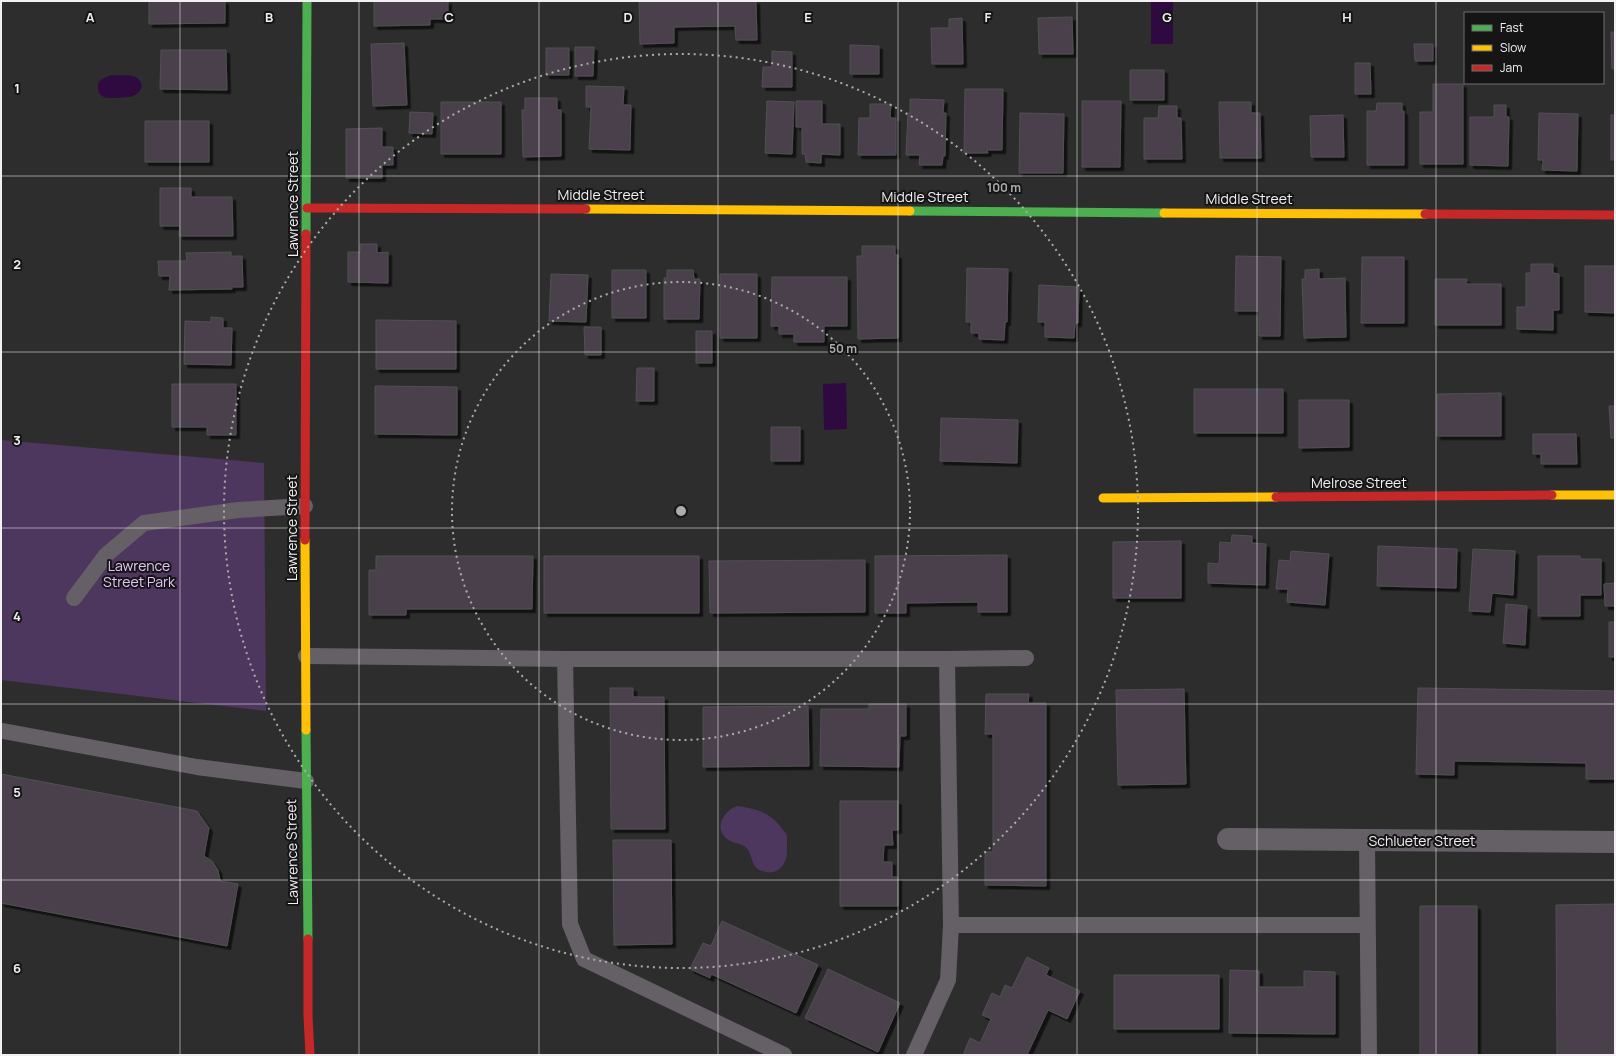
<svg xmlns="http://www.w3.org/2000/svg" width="1616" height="1056" font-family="Manrope,sans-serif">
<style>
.green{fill:#4e375e}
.water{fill:#2e0a40}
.building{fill:#48404c;stroke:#515051;filter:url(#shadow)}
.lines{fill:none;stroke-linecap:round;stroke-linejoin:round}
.lane{stroke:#646066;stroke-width:16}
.street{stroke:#646066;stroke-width:22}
.fast{stroke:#4caf50;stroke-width:9}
.slow{stroke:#ffc107;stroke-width:9}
.jam{stroke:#c62828;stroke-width:9}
.grid{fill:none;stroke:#f2f0f2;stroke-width:1;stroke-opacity:0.55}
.ring{fill:none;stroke:#adacad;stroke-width:2;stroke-dasharray:2 4}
.labels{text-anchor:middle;stroke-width:4;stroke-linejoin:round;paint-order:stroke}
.street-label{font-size:14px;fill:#f2f0f2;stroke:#161516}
.park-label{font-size:14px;fill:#e4c4fa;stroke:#161516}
.grid-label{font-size:13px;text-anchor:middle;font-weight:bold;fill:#f2f0f2;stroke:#161516;stroke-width:4;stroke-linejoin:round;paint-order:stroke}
.centre{fill:#adacad;stroke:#161516;stroke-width:2}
.ring-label{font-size:12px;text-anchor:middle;font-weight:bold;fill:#adacad;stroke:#161516;stroke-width:4;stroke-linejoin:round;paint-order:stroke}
</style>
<defs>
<filter id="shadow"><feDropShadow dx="3.5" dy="3.5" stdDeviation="0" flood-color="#0009"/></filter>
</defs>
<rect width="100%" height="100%" fill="#2e2d2e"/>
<path class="green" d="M1,440l263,23 2,248 -265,-31z
M737,806c17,2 32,6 43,20 2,3 6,7 7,10 0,4 0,9 0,12 0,9 -1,16 -9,22 -3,2 -8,3 -12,2 -18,-3 -11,-19 -22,-26 -5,-3 -12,-3 -17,-7 -14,-12 -3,-28 10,-33z"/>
<path class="water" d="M1151,1h22v43h-22z
M113,75c7,1 18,-1 24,3 10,7 2,18 -8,19 -7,0 -21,3 -27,-1 -3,-2 -4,-5 -4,-8 -1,-9 7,-11 15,-13z
M846,383l1,46 -23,1 -1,-46z"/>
<path class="building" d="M149,1h76v22l-76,1z
M374,1h74v18h-18v6l-56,1z
M639,1h117l1,39h-21l-1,-14 -61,1v16l-34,1z
M1072,17l1,37h-34l-1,-36z
M962,18l1,46h-31l-1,-36h18v-9z
M1611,32h4v37h-3z
M404,43l3,62 -34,1 -2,-62z
M1414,44h19v17h-18z
M850,45l29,1v28h-29z
M575,47h19l-1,29h-18z
M546,48h23v27h-23z
M161,50h65l1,40 -67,-1z
M772,51l20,1v35h-30l1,-20h9z
M1355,63h15l1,31h-16z
M1130,70h34v30h-34z
M1433,84h30v80h-43v-52h13z
M586,86l38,1 -1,18h8l-1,45 -41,-1 2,-42h-5z
M965,89h38l-1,61h-15l1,3h-24z
M525,98h32v12h4v46l-38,1 -1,-47h3z
M910,99l34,1 -1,13h3l-1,43h-2l-1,9h-23l1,-10h-14l2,-42h2z
M767,101l27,1 -2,52 -27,-1z
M796,101h26v23h18v31l-19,-1v9l-15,-1 -1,-8h-3v-27h-6z
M1082,101h39l-1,66h-38z
M441,102h60v52h-60z
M1219,102h32v11h9l1,45h-41z
M1377,103h25v8h2v54h-37v-54h9z
M870,104h21l-1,14h6v37h-38l1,-37h11z
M1494,105h12v12h3l-1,49 -38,-1v-48h24z
M1159,106h18v12h4l1,41h-38v-41h14z
M410,112l23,1 -1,21 -23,-1z
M1020,113l44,1 -1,59h-44z
M1539,113l39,1 -1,57 -35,-1 1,-10h-5z
M1343,115l1,42h-33l-1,-41z
M1611,115h4v45h-4z
M145,121h64v41h-64z
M382,128v19h11v18h-11v13h-36v-49z
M160,188h31v9h41l1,39h-54l1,-10h-20z
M360,244h17v9l11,-1v31l-40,-1v-30h12z
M862,246h33v9h3v83l-40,1 -1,-83h5z
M231,252v4h11l1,31h-11v2l-63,1 1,-14h-11l-1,-15h29l-1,-8z
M1236,256l45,1 -1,79h-21v-25h-24z
M1362,257h42v66h-43z
M1531,264h22v9l6,1v36h-6v20l-36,-1v-22h9v-34h5z
M1585,266h30v47l-30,-1z
M967,268l41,1 -1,53h-2l-1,18 -25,-1v-6h-8v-11h-5z
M1319,269v10l26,-1 1,59 -42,1 -2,-59h3v-9z
M612,270h34v48h-34z
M667,270h26l1,9h6l-1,40h-35v-41h3z
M551,274l37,1 -2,47 -37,-1z
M720,274h37v64h-37z
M772,277h75v49h-23v16h-30v-8h-15v-8h-8z
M1435,279h32l-1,5h35v41h-66z
M1039,285l40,2 -1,36h-3l-1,15 -29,-1v-15h-7z
M211,317l12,1v10h9l-1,37 -47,-1 1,-43 26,1z
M376,320l80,1v48h-80z
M584,327h17v28h-16z
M696,331h16v32h-16z
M637,368h17v33h-18z
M172,384h64v51h-29v-8h-35z
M375,386l82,1v48l-82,-1z
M1194,389h89v44h-89z
M1501,393v43h-64v-42z
M1299,400h50v47l-50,1z
M1609,406h6v32h-4z
M941,418l77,2 -1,43 -77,-2z
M771,427h29v34h-29z
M1533,434h43l1,30h-36v-10h-8z
M1232,535l20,1v7l14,1 -1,41 -57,-2v-20l11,1 1,-22 11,1z
M1181,541v57h-68v-56z
M1378,546l79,3 -1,39 -79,-2z
M1473,549l42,2 -2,44 -21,-2 -2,19 -21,-1z
M1291,551l38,3 -4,51 -38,-3 1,-13h-12l3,-29 11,1z
M1007,555v57h-29v-10l-72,1v10h-31v-57z
M376,556h157l-1,53h-126v6h-37v-45h7z
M544,556h155v57h-155z
M1538,556h42v3h21v36h-21v21h-42z
M865,560v52l-155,1 -1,-52z
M1615,583v23h-10l-1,-22z
M1506,604l21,2 -2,39 -22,-2z
M1609,622h6v35h-6z
M610,688h23v9h31l1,132h-54z
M1418,688l197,3v88h-29v-16l-132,-2v14l-38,-1z
M1184,689l2,95 -68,1 -2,-95z
M986,694h43l-1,9h18v183l-61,-1v-33h8v-118h-8z
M869,704h37v32h-6l-1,31 -79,-1 1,-57h48z
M808,706l1,60 -106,1v-60z
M1,774l196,37 12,17 -5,28 8,5 6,9 2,11 18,3 -11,62 -226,-43z
M840,801h58v29h-6l1,15h-9l-1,17h9v15h6v29h-58z
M613,840h58l1,104 -58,1z
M1615,904v151h-58l-1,-150z
M1420,906h57v149h-57z
M722,921l96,44 -22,48 -85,-39 -1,4 -20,-9 13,-26 8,3z
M1027,957l22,11 -3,7 34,16 -13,28 -19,-9 -21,45h-64l7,-17 10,5 11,-24 -9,-4 10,-22 8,4 5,-12 7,3z
M828,969l72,34 -22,49 -73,-34z
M1230,970l29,1v16h45v-16l31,1v62l-106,-1z
M1114,975h105v54h-105z"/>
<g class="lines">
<path class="lane" d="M74,598l32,-43 38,-32 94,-13 67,-4
M306,656l259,3 5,265 14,35 200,96
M565,659h382l4,266 -3,55 -34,75
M947,659l79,-1
M3,731l194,36 109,14
M1367,841l2,214
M951,925h416"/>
<path class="street" d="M1228,839l387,3"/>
<path class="fast" d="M910,211l254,2
M306,234l1,-233
M306,730l2,209"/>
<path class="slow" d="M586,209l324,2
M1164,213l261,1
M1552,495h63
M1103,498l173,-1
M305,540l1,190"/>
<path class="jam" d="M307,208l279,1
M1425,214l190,1
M1276,497l276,-2
M305,540l1,-306
M308,939v77l2,39"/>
</g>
<path class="grid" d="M180,1v1054M359,1v1054M539,1v1054M718,1v1054M898,1v1054M1077,1v1054M1257,1v1054M1436,1v1054M1,176h1614M1,352h1614M1,528h1614M1,704h1614M1,880h1614"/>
<g class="ring">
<circle cx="681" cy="511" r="229"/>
<circle cx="681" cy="511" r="457"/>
</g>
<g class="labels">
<g class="street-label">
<text x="601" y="200">Middle Street</text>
<text x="925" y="202">Middle Street</text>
<text x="1249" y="204">Middle Street</text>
<text transform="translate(293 204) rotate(-90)" y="5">Lawrence Street</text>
<text x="1359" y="488">Melrose Street</text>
<text transform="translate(292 528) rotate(-90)" y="5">Lawrence Street</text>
<text x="1422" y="846">Schlueter Street</text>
<text transform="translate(292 852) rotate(-91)" y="5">Lawrence Street</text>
</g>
<g class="park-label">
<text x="139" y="571">Lawrence<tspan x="139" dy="16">Street Park</tspan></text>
</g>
</g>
<g class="grid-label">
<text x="90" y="22">A</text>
<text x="269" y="22">B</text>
<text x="449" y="22">C</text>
<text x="628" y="22">D</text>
<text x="808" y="22">E</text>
<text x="988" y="22">F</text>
<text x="1167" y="22">G</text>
<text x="1347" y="22">H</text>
<text x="17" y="93">1</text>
<text x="17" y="269">2</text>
<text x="17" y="445">3</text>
<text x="17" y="621">4</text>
<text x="17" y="797">5</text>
<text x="17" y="973">6</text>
</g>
<circle cx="681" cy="511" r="6" class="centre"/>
<g class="ring-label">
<text x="1004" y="192">100 m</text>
<text x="843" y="353">50 m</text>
</g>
<rect width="1616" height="1056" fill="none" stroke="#f2f0f2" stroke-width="4"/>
<rect x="1464" y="12" width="140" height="72" fill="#161516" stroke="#6e6d6e"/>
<rect x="1472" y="25" width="20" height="6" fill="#4caf50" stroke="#6e6d6e"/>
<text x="1500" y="32" font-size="12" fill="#f2f0f2">Fast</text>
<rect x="1472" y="45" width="20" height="6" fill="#ffc107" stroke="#6e6d6e"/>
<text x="1500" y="52" font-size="12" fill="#f2f0f2">Slow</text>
<rect x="1472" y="65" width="20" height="6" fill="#c62828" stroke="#6e6d6e"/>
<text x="1500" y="72" font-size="12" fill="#f2f0f2">Jam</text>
</svg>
